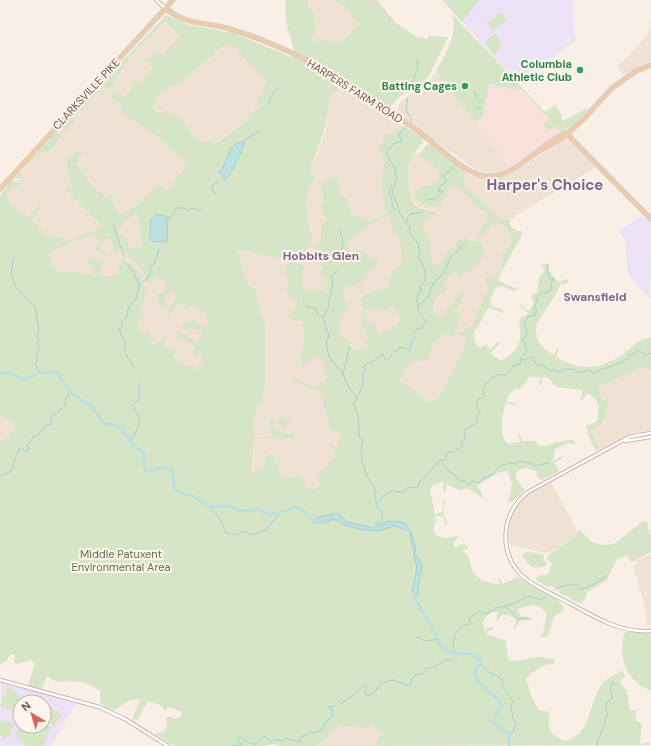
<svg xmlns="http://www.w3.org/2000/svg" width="651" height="746" font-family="'DM Sans',sans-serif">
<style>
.residential{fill:#f0e1d5}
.commercial{fill:#f8e0db}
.education{fill:#ece2f6;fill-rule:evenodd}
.green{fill:#d6e5c6;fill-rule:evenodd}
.water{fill:#bcdfe0;stroke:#a4cfd1}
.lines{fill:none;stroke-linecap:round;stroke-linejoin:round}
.stream{stroke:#a4cfd1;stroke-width:1}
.river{stroke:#bcdfe0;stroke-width:3}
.minor-casing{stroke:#c9b7ad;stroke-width:4.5}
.major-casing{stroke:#d4ccca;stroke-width:5.5}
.minor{stroke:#fff;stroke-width:2.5}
.major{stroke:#f0cca6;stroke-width:3.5}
.leisure-dot{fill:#2e9e5b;stroke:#fdf4eb;stroke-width:1.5}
.labels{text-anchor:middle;stroke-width:4;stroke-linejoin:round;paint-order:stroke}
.leisure-label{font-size:11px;font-weight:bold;fill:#27864d;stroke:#fdf4eb;text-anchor:end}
.street-label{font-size:11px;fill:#6f564e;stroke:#fdf4eb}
.park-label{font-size:11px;fill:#5a7447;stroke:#fdf4eb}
.neighbourhood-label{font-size:12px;font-weight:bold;fill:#7a668c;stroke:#fdf4eb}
.district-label{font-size:15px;font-weight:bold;fill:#7a668c;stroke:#fdf4eb}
</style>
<rect width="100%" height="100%" fill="#f9efe6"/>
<path class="residential" d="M310,0h20l15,6 13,18 -11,14 -6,4 -7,1 -10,-4 -10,4 -7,-39z
M651,19v42l-28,14 -6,-9 14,-12 18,-22z
M165,21l16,16 -19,19 -17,3 8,8 -14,17 -6,-5 -2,2 3,3 -9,14 -9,-8 -5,8 12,7 -3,6 37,25 30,29 -20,26 -22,7 -9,-10 9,10 -7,7 -19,9 -10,-17 11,-5 -15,4 -13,-12 -16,-21 -8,13 4,9 33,43 33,-18 4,34 -4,19 6,8 4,14 11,-13 47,35 3,18v34l-4,15 -24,-4 -49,-32 8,-41 7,-1 -11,-30 -9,-5h-12l5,3 9,15 -20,32 -56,-44 -3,-14 21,-11 -2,-3 -20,10 -45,-50 7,-16h3l5,3 2,-2 -11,-3 3,-3 2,2h6l-7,-2 3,-3v2l21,-22 11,-5 13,-15 -6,-3 6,-6v3l36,-37 8,5 -7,-7h-3l6,-7 1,3 5,4 7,-5 14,-27z
M224,45l11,3 36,40 1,6 -12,13 -11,8 -2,5 -34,25 -12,2 -24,-31 -24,-7 -6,-8 8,-6 28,-14z
M436,71l39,51 35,45 -6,4 -14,2 -14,-3 -81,-58 5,-9 6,-6 21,-11z
M336,82l67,45 -11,18 -13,2v5l8,1 3,22 -2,26 4,10 -12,4 2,3 11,-5 3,8 7,2v38l-8,23 -30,16 -1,9h3l1,-8 12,-7 24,18v19l-18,9 -20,-16 1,-10 -3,-1 -1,10 5,13 2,15 -12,1 -5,-6 -5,-1 -12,1 -3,-21 2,-16 12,1 1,-4 -13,-1 11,-27 3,-6 20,-7v-3l-5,5 -11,-7 7,-9 -1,-1 -8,10 -4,-8v-19l31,-12 -1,-3 -35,13 -5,-11 5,16 -8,3 -7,17 3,12v18l-12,-5 11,9 -7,5h-16l-8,-5 -8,-18h-2l4,20 6,15 5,21 2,28 -1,9h-17l18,2v-3l16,-12 5,12v11l-3,14 -30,-10 2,3 30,11 17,29 3,38v18l-10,21 -22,2 -29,-10 -10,-5 -17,11 -22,-5 18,-13 1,-39 18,-2 2,11v-10l14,-1 5,2 2,-5 -1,-2 -9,1 -7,-4 -4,1 1,-8 6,1 3,5 2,-1v-5l6,-2 -1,-2 -6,1 -3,-4h-4v5h-4l-5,-3 2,19 -17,2 -1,-21 12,-28v-65l-10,-35 -7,-6 -11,-33 10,-1 42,9 13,-5 7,-8 3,-17 -6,-18v-12l5,-14 5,-8 -7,-7 8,-15 9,-26 5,-35z
M563,140h6l27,27 -91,55 11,13 -16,32 3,2 -2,4 -3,-2 -32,64 -7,-3 -1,3 10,5 -35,70 -24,-18 5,-8 -6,7 -15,-11 6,-8 27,-22v-4l19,-12 8,3 -19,-17 -1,-10 4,-16 10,-5 -5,-5 9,-10 5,-2 6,5 17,-15 4,-9 -4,-10 -9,-5 -15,10 -15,20 -8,4 -11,-46 14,-12v-3l-16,-4 -9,-10 -2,-10 2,-22 2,-9 3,-4 25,19 -2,9 -7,6 -18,7 6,9 27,-11 15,-23 9,7 15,4 15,-1 16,-7z
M640,368l11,2v60l-19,3 -32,17 -9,-19 11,-7 7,-23 3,-2 -1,-2 -7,3 -6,-12z
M0,402l18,26 -18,24z
M551,482l29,54 -33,17 -37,-8 -2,-8 2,-18 9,-18 12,-9z
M651,554v71h-4l-3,-22 -11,-37 4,-5z
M348,718l24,7 19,21h-74z"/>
<path class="commercial" d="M488,84l35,7 27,29 -2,11 7,-4 4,7 -49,33 -35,-45 9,-6 -1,-3z"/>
<path class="education" d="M478,0h96l-1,18 3,22 -58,42 -56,-60z
M641,215l10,8 -1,77 -22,-26 -3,-34 -6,-10 13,-7z
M1,681l76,21 -26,44h-51zM20,702h24v24h-24z"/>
<path class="green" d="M285,0h25l-3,4c8,10 11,23 5,35l2,4 10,-4c20,8 22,0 34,-15l-13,-18 -15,-6h47l18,22 23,16 4,-2 4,4 3,-4 19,1 -19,39 -4,5 -27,17 -8,10 -62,-38 -2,4 15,12 -10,8c-4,28 -10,51 -22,76l7,7c-6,8 -10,18 -10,28 0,18 16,38 -7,50 -20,11 -41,-7 -62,-4l11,33 7,6 10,35v65l-12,28 1,20 17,-1 -2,-20 5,4h4v-5h4l3,4 6,-1 1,2 -6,2v5l-2,1 -4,-5 -5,-1 -1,7h4l7,4 9,-1 1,2 -2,6 -5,-3 -14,1 1,10 -3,-11 -18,2 -2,31 3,1 10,-5 2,-10 5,-3 10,24 17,-2 10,13 6,1 6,-5 -3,-10 19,-21 -7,-9 8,2 3,-14 -13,-4 2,-6 -7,-18v-8l-6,-7 -23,-8 -2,-4 25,9 8,-7 1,-3 -3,-16 -6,-6 -12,9v3l-18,-2h17l-4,-4 4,-22 -2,-18 -10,-1 -3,-4 6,-6 2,-6 -11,-13 3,-11 -5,-7 2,-6 4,-4h7l6,3 1,2c0,9 -6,12 0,20 7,3 16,5 22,0l-9,-7 1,-1 12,5 -10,-11 4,-7 -13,-12 5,-10 5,-3v-17l8,-6 -4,-2 -4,-11 3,-8 -2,-11c2,-6 7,-9 13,-10l4,4 1,14 7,4c0,20 15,15 21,22l9,-3 1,3c-9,4 -23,15 -31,23l1,6 5,2 6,-2 8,3 2,5 8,1 3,5 -1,2 -6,2 -11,15 -17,4 -3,11 6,8v4h-4l-4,9v16l1,3h8l1,8 8,5 9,-2 2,-3 -7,-5 6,-4 -6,-13 2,-11 3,1 -1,8 9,2 1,6 5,4 15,-8 5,-8 -8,-12 -2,-1 -6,7 -10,-3h-11l-3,-10 7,-6 20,-6 5,-16 10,-10 -4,-25 -6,-6 -5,-14 -7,2 -1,-3 7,-2c-6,-16 -8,-35 -2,-50l-3,-10h-3v-6l5,-6 -1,-6 12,-1 6,-8 2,1 1,-1 19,12v4c-4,5 -8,9 -11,15 -3,5 -3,12 -3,18 -1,22 1,35 26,36v3l-13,11c2,6 6,12 8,17 1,8 -3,23 10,23l8,-14 7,-5 3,-7c11,-1 35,3 22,21 -4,7 -13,12 -19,17l-5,-5 -5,2 -8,9 4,6 -3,4 -7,1 -4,15 2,5 4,3c11,-6 17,-24 27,-27l-11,22 7,4 -9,21 -9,-3 -12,11 -5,16 -13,-1 -7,7 -9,14 12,7 5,-5 -4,6 16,13 6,1 6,-5 28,-56 -2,-4 -7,-3 1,-3 2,1 10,-7 18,-38 -4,-8 1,-3 7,2 5,-8 3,2 -3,7 17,9 2,-2 2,1 -5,4 -12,-6 -7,2 -5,13 2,5 10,3 1,4 -15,-5c-6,8 -7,17 -14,23 -1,7 0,11 5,17l8,-4 3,6 8,-8 2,2 -10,9 11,8c18,-10 22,-21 18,-41l3,-4h4l2,-3 -9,-8 1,-1 9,7 5,-7 -3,-6 1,-3 5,-3 2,-14 6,-8 -5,-5 9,-1 -1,5 10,13 9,-3 1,4 -8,2 -3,7 -20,31c-4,16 5,26 17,32l3,-7h2l-3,9c23,15 49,12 70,-5l-3,-5 4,4 12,-10 12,-4v33l-11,-2 -42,20 5,12 8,-3 2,2 -4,2 -7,23 -11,7 9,19h-5l-7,-15 -2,-9 10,-4c4,-14 5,-22 -9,-29l-5,8 -2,-2 2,-3v-6l-26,-3 -7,-9 -6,-1 -2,8h-2l1,-8h-10l-10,12 -4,-1 -7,6 -2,8 9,1 -1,2 -9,-2c-4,10 -8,36 3,41l11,-2 -2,-7 2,-1 2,7h13l4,5c12,0 23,-7 35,-6l1,5 -6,-2 -14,6 -2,12 10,-5v2l-9,5 5,7 -1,2 -16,8 -4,-2 -2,-7 -9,-3 -9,2 -3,8 10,12 -10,9 -7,4 4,-19 -5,-13 -10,2 -20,13 6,9v3l-16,-10 -7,3 -14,-8v8h-3v-10l-11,5 -2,3 5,25 7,-2 2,-11 2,-1 -3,10 4,15 -1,1 -3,-10h-8l1,6 -3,8 3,5 8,3 15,-2 -6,7 2,5 9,-5 4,5 -5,3c7,5 6,11 9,18 4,11 15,14 27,15l-1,-6h2l2,6 16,-7 39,23 7,7 -1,5c-14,2 -9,15 -16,25h-8l4,-4 4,-19 -7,-8 -8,-1 -15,4 4,7 10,2v2l-11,1 -5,7 -2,-1 4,-7 -9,-5h-7l-3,6h-2l2,-8 -4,-2c-8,6 -14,9 -9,19l7,-4 1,3 -7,3 1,2 19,7 2,17 3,3c10,0 17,-3 27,-4 6,0 10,3 17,2l-1,5c-10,-2 -21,8 -28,15l6,19 7,12 11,2c-3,17 -1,23 15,29 28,-7 23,-40 38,-58 4,-5 13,-8 19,-12l3,5 -6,6 8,9 2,16 1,3h6v11l6,3 -2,20 9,-2v3l-271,1 -1,-4 5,-7 -10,-10 -6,5 -6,-3 -20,-2 -23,21h-38l-6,-2 -9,2h-90l-19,-12 8,-2 4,-4 -1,-10 3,-2 6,3 6,-2 1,-5 -13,-5 -5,4 -2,-5 -14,-5 -10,18 -3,2 -3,-2 8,-19 -1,-1c-4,1 -9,1 -13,3 -11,8 -15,13 -26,0v-11l-7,-5 -8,-3 -12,-2 -16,1 -10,-6 -5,13 -11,-2 -3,-2 7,-22 -4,-3 -15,4 -2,-2 1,-8 -5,1 -3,5 -7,5v-222l9,-6 7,-10 -1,-3 -15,-9v-219l10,-15 11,3 -1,2 -3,-1 1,2 -7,1 -4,8 1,5c4,6 15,19 23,13 3,-2 5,-7 8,-10h3l-2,5 -11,12 9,5 8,11 8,1 8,-2 4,4 -17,9 20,-10 2,3 -21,11c1,4 1,10 3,14 4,6 19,6 25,4l9,4 6,-1 1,-5 -8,-8 4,-3 14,4 -6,11c5,5 14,4 20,0l1,-9 -5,-3c28,-1 25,14 33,35h-2c1,8 -6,10 -6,17l5,2 -6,6v8l5,3 8,-1 -3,7 4,6 3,1 11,-10 -2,9 1,5 10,-1 1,2 -3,8 7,4 2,-1 4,4h6l5,5 4,-4 1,-12 -7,3 -3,-2 3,-8 -9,-7 -8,-1 -1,-2 2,-5c7,2 15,9 19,9l4,-4v-5l-8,-3 -11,1 -1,-6 11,-5 3,1 -1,3 14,4c-1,-8 -9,-22 -17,-23l-6,6 -1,-6 -6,-2 -10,14 -2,-2c2,-7 10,-14 10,-20l-5,-2 -9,5 4,7 -4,4 -6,-8v-5l8,-5c1,-7 -2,-12 -9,-14l-8,9c-5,-17 -11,-24 -26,-35l-2,-1 -6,6v-8l-3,-8 -5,-1 -7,9 1,3 7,4 -2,2 -10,-5 4,-11 -3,-5 -6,-1 -13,8 -1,-4 27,-12 -38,-37 7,-4 -4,-9 -1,-16 11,-11 4,3 -6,11 16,22 13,11 15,-4 1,1 -12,4 10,17 19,-9 7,-7 -9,-10 9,9 15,-13 7,7 20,-26 -30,-29 -38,-25 4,-6 -13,-7 6,-8 9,8 9,-13 -3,-4 2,-2 6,5 14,-17 -9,-8 2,-2 3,2 7,-8 6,5 18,-20 -15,-15 -36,37 -18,32h-3l-5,-4 -1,-3 64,-68 23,10 44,8 58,24 3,-6 -8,-30zM224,45l11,3 31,34 -9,24 8,-4 -16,13 -2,5 -33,25 -2,-4c-18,6 -23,-14 -34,-24 -7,-6 -20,-2 -26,-10l7,-14 24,-12zM138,213l4,31 -1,5 -1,-3 -11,4 -2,-11 -8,-6c2,-13 9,-15 19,-20z
M442,0h37l-17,22z
M501,12l6,8 -14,11 -6,-8z
M452,14l93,98 10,-7 7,10 -1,3 2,3 25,-13 1,1 -10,11 -20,15 1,-3 -5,-5 -7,4 -4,-6 6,-5 -27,-29 -34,-7 -6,29 1,3 -9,6 -39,-51c10,-18 22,-36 16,-57z
M496,33c6,8 5,16 -2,23l-9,-14z
M96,90h3l6,4 1,3 -8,-5 -26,27 3,3 -10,10 -3,-6z
M56,132l6,3 -12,15 -12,5 -17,16 2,7 -6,-1v-2z
M430,144l35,27 -2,8 1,7 33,30 5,3h6l2,1v6l7,5h4l1,4 -19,34 -3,-2 3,-7 -1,-6 6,-4 4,-8 -2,-10 -13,-10 -3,1 -13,14 -4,-2 10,-14 -1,-8 -15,-11 -2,-4 -16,-14 -4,4 -9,19c-11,0 -27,-2 -26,-17l6,-1 2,-3h9l7,-7 1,-9 -20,-15 8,-10z
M643,521l5,2v5l3,7v17l-19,10 -4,-3 1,-4 -12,4 -11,22 -19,11 -2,8 -3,4 -10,-4 -3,-4 -7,-1 -7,-8 -9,-1 -10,-6 1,-4 11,-2 4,-10 -5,-5 1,-4 29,-19 1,-7 14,13 10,3 12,-1z
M530,552l14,3v5l3,5c-12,5 -18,2 -25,-9l1,-3z
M626,632l25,2v57c-25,-10 -33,-33 -27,-57z
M7,688h3l14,13 -4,1v4l-10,3 -10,-3z
M44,703l18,11 -8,12 -10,-6z
M8,721l6,3 -4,11 -4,4 -6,-4v-13z
M44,724l7,4 -8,18h-17l-11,-10 6,-10h23z"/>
<path class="water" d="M244,142c1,6 -15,36 -19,38l-6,-8c10,-8 7,-31 25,-30z
M157,214l11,3 -1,24 -13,1 -4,-3 1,-20z
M331,514h8l8,8 26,6 5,-6 2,5 7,-6 16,1 8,9 5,18 -1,4 7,12 -5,31 -5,-5 5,-22 -7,-36 -3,-3 -13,-4 -16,5 -14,-1 -19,-5 -11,-6 -10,4h-10l2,-5z"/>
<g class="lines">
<path class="stream" d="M409,89l9,-20 -1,-10
M474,92l5,9
M408,98l-2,13 5,7v3
M480,101l2,1
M269,104l1,-6 7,-9
M476,108l5,-1
M242,143c3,-5 12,-7 18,-13
M392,185c-7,7 2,15 0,21l2,3 2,-1
M216,195l-5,-9 8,-5
M426,200c8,-2 11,-1 16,-9h-3v-3l7,-6 -2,-6 11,-11
M168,219l4,-3 4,-8h8l4,3 3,-3 7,2 4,-1
M407,222v-5l3,-1v-2l13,-2
M113,224l11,33
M340,231l3,10 -3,17
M15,256l-2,5 -2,14 5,12 19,20 4,22 -2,9 2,3 -2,2 2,3 -3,18 3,9
M124,261l9,10 6,14
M338,270l-6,6c1,10 0,12 -2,21 -3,10 1,9 -7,20l6,19 -3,8 3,13 12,14 9,18 7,9
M303,301l4,6 8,1 2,6 6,3
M418,307l11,-12 4,-12 10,-9 8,-17 14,-14
M521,359l4,1 7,-3 5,9 4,-2 10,7 4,-1 5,2 3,-3h11l4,4 11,-3 5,3c9,-5 19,-7 28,-11 7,-3 10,-9 16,-12l9,5 4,-2
M137,371l-12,-18v-9l-6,-15 3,-2v-6l4,-3 3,-12 7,-7 3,-14c6,-6 14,-7 11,-18l4,-3 5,-15
M343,375l6,-27
M129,440l5,-4 6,-15 -7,-16 6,-5v-18
M442,463c6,9 13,11 18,18h4l4,4 5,-4 5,2 7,-6 7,-2 10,-11 4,1 2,-2h9l2,-2 11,2 5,3 13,-3
M0,476l11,-5 8,-22 2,-1 5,4 2,-1v-6l5,-8 5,-2 8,-10 5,-1 -1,-6 15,-12 1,-9 5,-3
M393,491l10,2 3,-5 12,-1 1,-5c3,-2 17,-17 20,-21l6,-1 3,-8h5l10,-6 -2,-5 4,-2v-10l13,-7 -2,-6 5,-5 -4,-3 1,-9 4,-1 2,-3 -1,-4 2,-7 11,-9h11l6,-9 7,-2 1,-6 6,-7 -2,-5 1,-4 -4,-2 4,-4 1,-7 -3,-3 3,-9 9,-2 -1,-2 2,-3 -3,-4 3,-4v-4l5,-5 7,-1 3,-3 -1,-5 3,-5h-4l-3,-8 1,-7
M378,502l5,-6 9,-5
M210,507l10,12 6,14 11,2 6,-4 9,4 14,-5c5,-7 10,-10 13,-18
M382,526v-14l-5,-5 -3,-21c-9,-9 -16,-32 -11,-46l-4,-4c1,-2 -1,-21 -2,-23 -1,-4 -3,-6 -4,-9 5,-7 13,-21 9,-30l3,-3 -1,-4 1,-2 15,-8 2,-4 4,8 6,-6v-4h6l1,-4 11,3 1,-8 4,-4 -2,-5 3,-2 1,-3 4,1 5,-8c-8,-9 -11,-14 -8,-27l3,-2 -1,-5 5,-7v-9l-4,-11 -3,-1 2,-5 -2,-10 -8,-11v-6c-13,-11 -11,-22 -18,-35l5,-14 -2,-8 -9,-18 9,-9 7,-2 -3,-6 6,-8
M554,590c9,-6 14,-5 24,-5l2,5 17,-7 10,-8
M505,607l5,3 7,9 12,-1
M417,637l8,4 14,-2
M459,654l-5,-3c-3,-13 3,-25 16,-27l-1,-5 11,-9 3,4 5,-1 2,-3 3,2 3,-5c8,2 25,-7 33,-11l11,4 6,-3
M480,663l9,9 7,3 6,4 1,9 10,13 -3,7 6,17 -6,11
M340,704l8,-5 17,-14 2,1 -2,7 2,3 7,-3 7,-10 12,-3 16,6 6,-11 8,-1 3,-6h6l14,-8h7l8,-7
M231,746l11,-1 -4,-5 2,-3 14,8 11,-9 6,7 4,-4 8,2 3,-3 13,4 4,-6 8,-4 4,1 7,-3 1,-5 9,-9 1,-7h-4l-1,-2 7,-1
M597,746c0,-11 10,-20 8,-28l3,-2 -2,-5v-8l7,-5 -3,-9 3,-7"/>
<path class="river" d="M0,373l13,1 10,6 16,-7 18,-1 14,22 20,11 12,18 18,4 9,15 14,11v13l2,5c8,2 16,-8 24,-2 6,5 2,14 5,21l7,4 11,2 17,11 20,-1 10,5 18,-1 12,4 16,-3 10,-4 13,8 3,5 5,1
M415,590v8l27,49 9,6 20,1 9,5v4l-6,10c5,15 18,19 27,30v3l-8,15 3,4 13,9v12"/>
<g class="minor-casing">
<path id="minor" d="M156,0l9,8
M651,433l-22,4 -101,55c-28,21 -31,64 -2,87 13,10 30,17 45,25 25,14 50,29 80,27
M625,441l26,-4
M0,680l99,27 26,12 43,27"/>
</g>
<g class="major-casing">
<path id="major" d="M165,8c24,19 39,13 65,21 33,10 67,25 97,43 31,18 62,38 91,59 18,13 46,43 67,45 30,4 54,-33 81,-43
M566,133l85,86
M533,155l29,-17 21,-18 29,-32 24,-17 15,-6
M0,189l173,-189"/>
</g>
<use href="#minor" class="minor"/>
<use href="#major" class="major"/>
</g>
<g class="leisure-dot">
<circle cx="580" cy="70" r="4"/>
<circle cx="465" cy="86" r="4"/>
</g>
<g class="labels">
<g class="leisure-label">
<text x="572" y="68">Columbia<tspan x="572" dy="13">Athletic Club</tspan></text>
<text x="457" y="90">Batting Cages</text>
</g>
<g class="street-label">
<text transform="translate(355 91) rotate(32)" y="4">HARPERS FARM ROAD</text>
<text transform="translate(86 94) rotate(-47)" y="4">CLARKSVILLE PIKE</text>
</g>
<g class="park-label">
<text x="121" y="558">Middle Patuxent<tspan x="121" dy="13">Environmental Area</tspan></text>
</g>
<g class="neighbourhood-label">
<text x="321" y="260">Hobbits Glen</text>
<text x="595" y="301">Swansfield</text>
</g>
<g class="district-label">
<text x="545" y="190">Harper's Choice</text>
</g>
</g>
<g transform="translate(32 714) rotate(322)"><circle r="19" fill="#fdf4eb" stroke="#c4b5ac"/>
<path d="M0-3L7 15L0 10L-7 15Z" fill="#d56659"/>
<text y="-6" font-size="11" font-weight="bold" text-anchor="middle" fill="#6f564e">N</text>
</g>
</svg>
